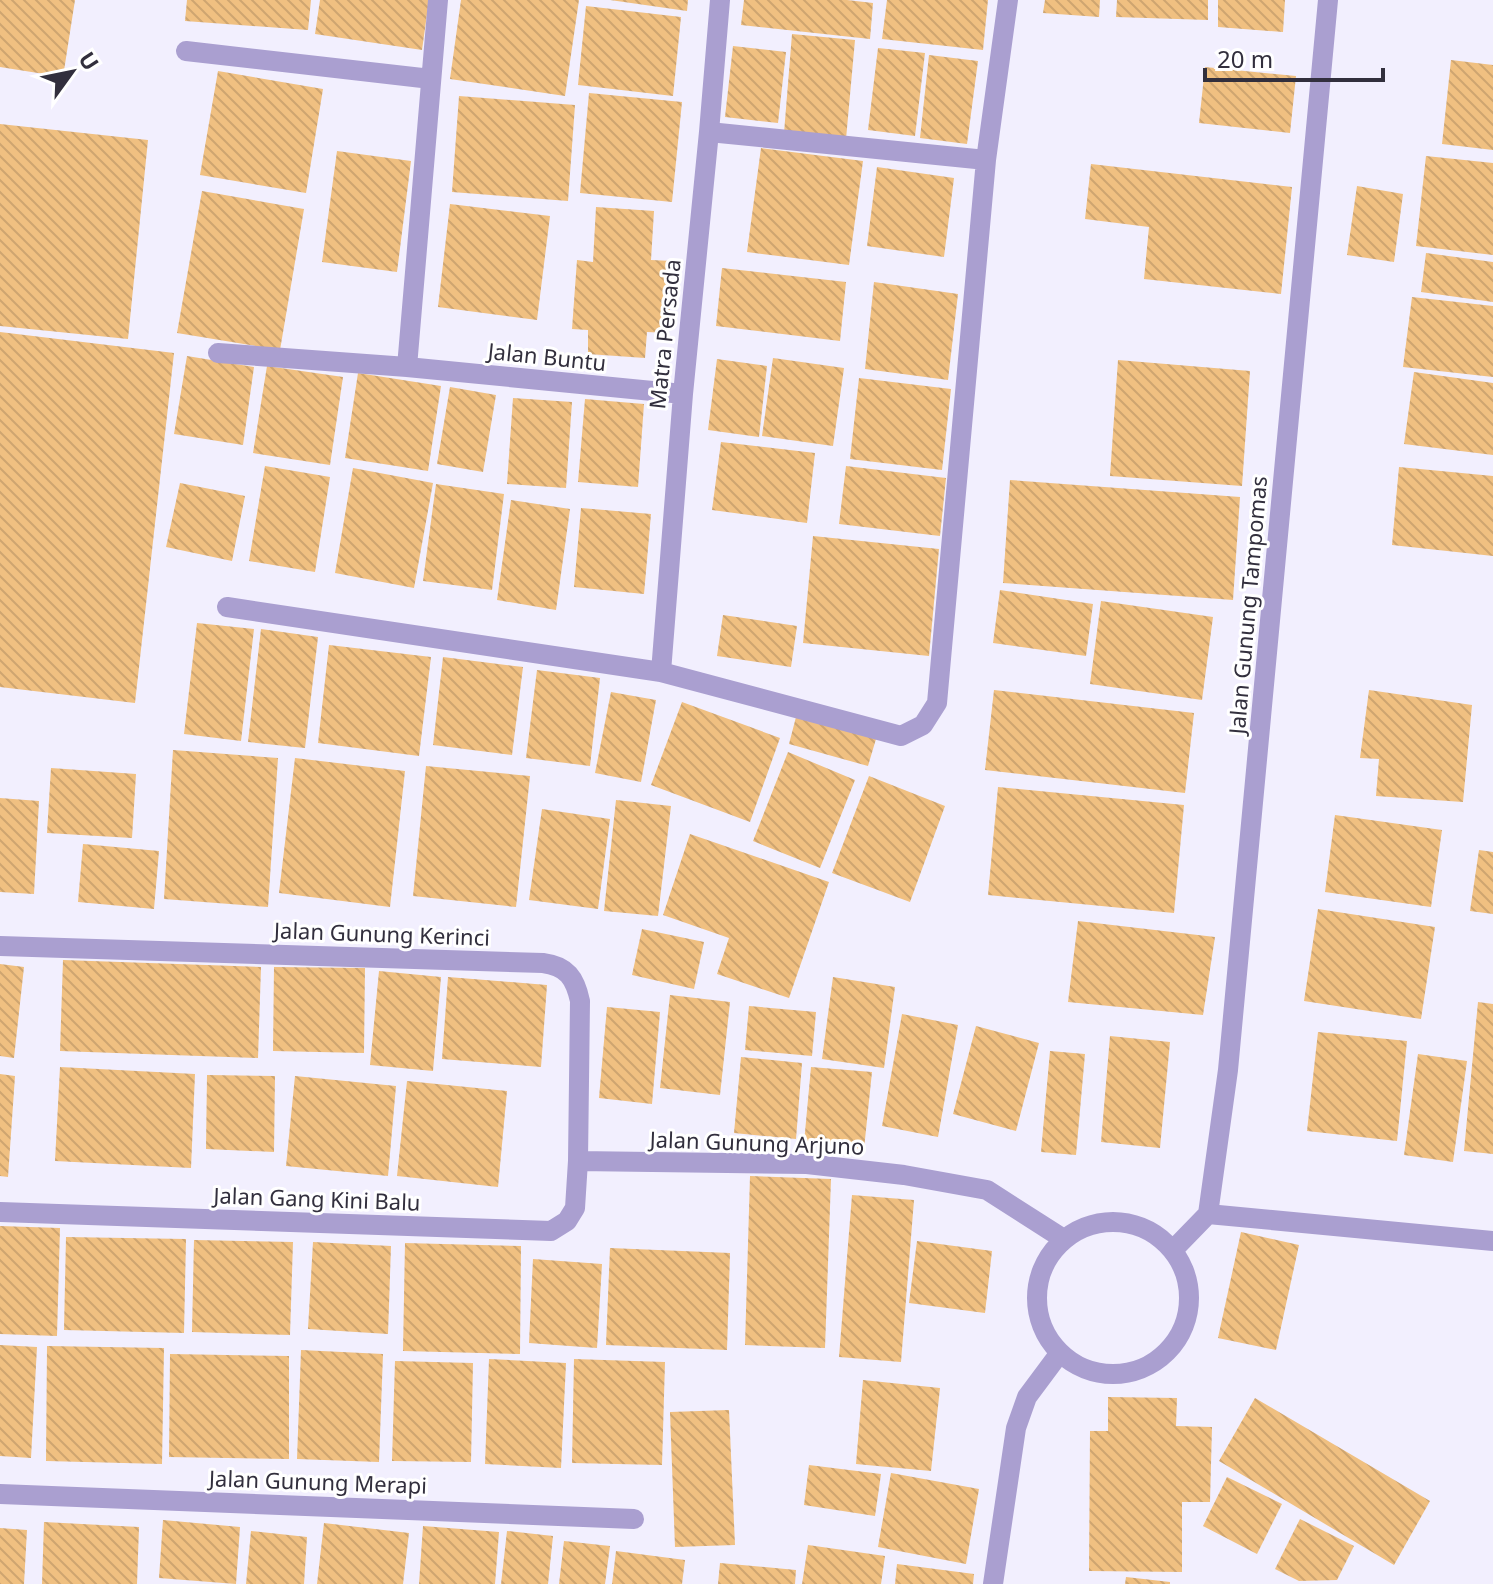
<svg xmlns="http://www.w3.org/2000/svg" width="1493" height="1584" font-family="'Noto Sans',sans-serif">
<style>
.building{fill:url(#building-back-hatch)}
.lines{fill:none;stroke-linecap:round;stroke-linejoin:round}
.street{stroke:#aa9fd0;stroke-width:20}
.labels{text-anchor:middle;stroke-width:6;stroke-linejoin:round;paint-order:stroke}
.street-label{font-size:22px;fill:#322f3d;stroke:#fff}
</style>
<defs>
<pattern id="building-back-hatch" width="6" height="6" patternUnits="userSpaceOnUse" patternTransform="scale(2)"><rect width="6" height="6" fill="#f0c081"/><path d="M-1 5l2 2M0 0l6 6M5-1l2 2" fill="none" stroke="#cea570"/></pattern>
</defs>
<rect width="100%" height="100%" fill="#f2effe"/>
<path class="building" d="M0,0h75l-12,77 -63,-10z
M187,0h124l-3,30 -123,-9z
M320,0h109l-7,50 -107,-16z
M461,0h118l-14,96 -115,-17z
M610,0h78l-1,11z
M744,0h103l26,3 -3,36 -129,-14z
M887,0h101l-5,50 -101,-11z
M1045,0h55l-1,17 -56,-4z
M1117,0h91v20l-92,-3z
M1218,0h67l-2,32 -65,-5z
M586,6l95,11 -8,79 -95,-11z
M792,34l63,6 -9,99 -62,-6z
M733,46l53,6 -8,71 -53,-6z
M878,48l47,5 -10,83 -47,-6z
M929,55l49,6 -11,83 -47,-6z
M1451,60l42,5v85l-51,-6z
M1205,67l91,9 -6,57 -91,-10z
M218,71l105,18 -17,104 -106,-18z
M589,93l93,9 -10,100 -92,-9z
M459,96l116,9 -7,96 -116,-9z
M0,124l148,16 -20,199 -128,-13z
M761,148l102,13 -14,104 -102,-13z
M337,151l74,10 -14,111 -75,-10z
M1426,156l67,7v92l-77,-9z
M1091,164l201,23 -11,107 -137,-15 5,-52 -64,-8z
M877,167l77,11 -10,79 -77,-11z
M1357,186l46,8 -9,68 -47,-7z
M202,191l102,18 -24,141 -103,-17z
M450,204l100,12 -13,104 -99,-13z
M596,207l58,4 -3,49 22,1 -5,72 -21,-1 -2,26 -57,-4v-24l-16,-1 5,-69 16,2z
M1426,253l67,9v40l-72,-10z
M722,268l124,14 -6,59 -124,-15z
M874,282l84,12 -10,86 -83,-11z
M1412,297l81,9v71l-90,-10z
M0,332l174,21 -39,350 -135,-16z
M187,356l67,11 -11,78 -69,-11z
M773,358l71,10 -11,78 -71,-10z
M717,359l50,7 -8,71 -51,-7z
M1118,360l132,11 -8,115 -132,-10z
M267,366l76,11 -13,88 -77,-12z
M1414,372l79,11v72l-89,-11z
M358,373l83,13 -13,85 -83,-13z
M859,378l92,11 -9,81 -92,-11z
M450,387l46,8 -13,77 -46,-8z
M513,398l59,4 -6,86 -59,-4z
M585,399l59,5 -6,83 -60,-5z
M721,442l94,11 -8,70 -95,-13z
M265,466l65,11 -15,95 -66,-11z
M846,466l100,12 -6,58 -101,-12z
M1399,467l94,9v80l-101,-11z
M353,468l80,15 -19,105 -79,-15z
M1010,480l230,17 -7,103 -230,-17z
M180,483l65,13 -13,65 -66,-14z
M436,484l68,10 -12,96 -69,-9z
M511,500l59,9 -14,101 -59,-10z
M581,508l70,6 -7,80 -70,-7z
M813,536l126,13 -10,107 -126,-13z
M1000,590l93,14 -7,52 -93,-13z
M1101,601l112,16 -11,83 -112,-16z
M723,615l74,11 -6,41 -74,-11z
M197,623l57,6 -13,112 -57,-7z
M261,629l57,8 -13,111 -57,-6z
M329,645l102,12 -12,99 -101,-13z
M443,657l80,10 -11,88 -79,-10z
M537,670l63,8 -10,88 -64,-8z
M994,690l200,23 -9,80 -200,-23z
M1369,690l103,15 -9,97 -87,-6 3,-37 -19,-1z
M611,692l45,8 -15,82 -46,-9z
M682,702l98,36 -30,84 -99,-37z
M796,717l80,22 -8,27 -79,-22z
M173,750l105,8 -10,149 -104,-8z
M788,752l67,28 -35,88 -67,-27z
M295,758l110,13 -15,136 -111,-14z
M426,766l104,10 -14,131 -103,-11z
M51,768l85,6 -4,64 -85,-5z
M869,776l76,30 -35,96 -78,-29z
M998,787l186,18 -10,108 -186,-18z
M0,798l39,3 -5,93 -34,-2z
M616,800l55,6 -13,110 -54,-5z
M542,809l68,10 -12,90 -69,-9z
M1335,815l107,15 -11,77 -106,-15z
M690,834l139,48 -40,116 -72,-24 12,-36 -66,-23z
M83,844l76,7 -5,58 -76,-7z
M1479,850l14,2v62l-23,-3z
M1318,909l117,18 -14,92 -117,-18z
M1078,921l137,16 -12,78 -135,-13z
M642,929l62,13 -10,47 -62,-14z
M63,960l198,7 -3,91 -198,-7z
M0,964l24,3 -10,91 -14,-2z
M274,967l91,1 -1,85 -91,-2z
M379,971l62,6 -8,94 -63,-6z
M448,977l99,8 -6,82 -99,-8z
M833,977l62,10 -11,81 -62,-9z
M670,995l60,7 -10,93 -60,-7z
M1478,1002l15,2v150l-29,-3z
M749,1006l67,6 -4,44 -67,-6z
M607,1007l53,5 -8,92 -53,-6z
M902,1014l56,11 -20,112 -56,-11z
M976,1026l63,17 -23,88 -63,-17z
M1318,1032l89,9 -10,100 -90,-10z
M1110,1036l60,6 -10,106 -59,-6z
M1050,1051l35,3 -9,101 -35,-3z
M1418,1054l49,7 -14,101 -49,-7z
M741,1057l61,6 -6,76 -62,-6z
M60,1067l135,7 -4,94 -136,-7z
M811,1067l61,5 -8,77 -60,-6z
M0,1074l15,2 -7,101 -8,-1z
M207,1075l68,1 -1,76 -68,-3z
M295,1076l101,10 -8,90 -102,-10z
M407,1081l100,10 -9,96 -101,-11z
M750,1176l81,3 -6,169 -80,-3z
M852,1195l62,5 -13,162 -62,-5z
M0,1226l60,2 -3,108 -57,-2z
M1241,1232l58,13 -23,105 -58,-12z
M66,1237l120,2 -2,94 -120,-3z
M194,1240l99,2 -3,93 -98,-3z
M917,1241l75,10 -7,62 -76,-10z
M313,1242l78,4 -3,88 -80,-5z
M405,1243l116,3 -1,108 -117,-3z
M610,1248l120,5 -3,97 -121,-5z
M533,1259l69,5 -5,84 -68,-5z
M0,1345l37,2 -6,111 -31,-2z
M47,1346l117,2 -2,116 -116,-3z
M301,1350l82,4 -4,108 -82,-3z
M170,1354l119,2v103l-120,-2z
M489,1359l77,4 -5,105 -76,-4z
M574,1359l91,3 -3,103 -90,-2z
M395,1361l78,2 -2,99 -79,-1z
M863,1380l77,8 -9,83 -75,-7z
M1108,1397l69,1 -1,28 36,1 -2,75h-28v70l-93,-1 1,-140h18z
M1255,1398l175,103 -36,64 -175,-104z
M729,1410l6,135 -60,2 -5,-135z
M809,1465l72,9 -6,42 -71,-11z
M891,1473l88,16 -13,75 -88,-17z
M1227,1477l55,27 -25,50 -54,-28z
M1300,1519l54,27 -17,34 -38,1 -24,-12z
M163,1520l77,7 -4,57 -77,-6z
M44,1522l95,5 -2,57h-95z
M324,1523l85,10 -6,51h-86z
M423,1526l76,6 -4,52h-76z
M0,1528l27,2 -3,54h-24z
M251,1531l56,6 -3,47h-58z
M507,1531l46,5 -5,48h-47z
M564,1541l46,5 -5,38h-46z
M808,1545l77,11 -4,28h-79z
M616,1551l69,9 -3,24h-70z
M720,1563l76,7 -1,14h-77z
M897,1564l77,10 -1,10h-78z
M1126,1577l44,5v2h-45z"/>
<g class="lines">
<path class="street" d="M186,51l245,28
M709,132l277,28
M218,353l189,14 276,27
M407,367l31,-367
M227,607l434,65 240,64 22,-11 14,-22 49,-543 22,-160
M661,672l22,-278 26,-262 11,-132
M0,946l543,17c24,3 32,15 37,38l-2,160 -3,47 -8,13 -16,10 -551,-19
M578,1161l229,3 97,11 83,15 75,48
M1208,1214l20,-144 100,-1070
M1037 1298a76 76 0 1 1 152 0a76 76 0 1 1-152 0Z
M1174,1249l34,-35 285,27
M0,1494l634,25
M993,1584l23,-156 11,-31 32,-43"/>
</g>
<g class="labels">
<g class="street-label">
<text transform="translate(665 334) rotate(-84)" y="8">Matra Persada</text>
<text transform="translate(547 357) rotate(6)" y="8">Jalan Buntu</text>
<text transform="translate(1248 605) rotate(-85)" y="8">Jalan Gunung Tampomas</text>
<text transform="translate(382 934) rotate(2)" y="8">Jalan Gunung Kerinci</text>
<text transform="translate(757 1143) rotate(2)" y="8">Jalan Gunung Arjuno</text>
<text transform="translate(317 1199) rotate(2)" y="8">Jalan Gang Kini Balu</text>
<text transform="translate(318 1482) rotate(2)" y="8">Jalan Gunung Merapi</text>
</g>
</g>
<g transform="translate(72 72) rotate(57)" stroke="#ffffff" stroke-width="6" paint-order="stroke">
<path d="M0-6L14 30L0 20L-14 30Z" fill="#322f3d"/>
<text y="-12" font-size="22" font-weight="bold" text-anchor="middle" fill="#322f3d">U</text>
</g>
<path d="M1205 68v12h178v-12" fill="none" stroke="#322f3d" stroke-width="4"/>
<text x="1217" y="68" font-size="24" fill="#322f3d" stroke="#ffffff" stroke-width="6" paint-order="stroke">20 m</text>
</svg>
